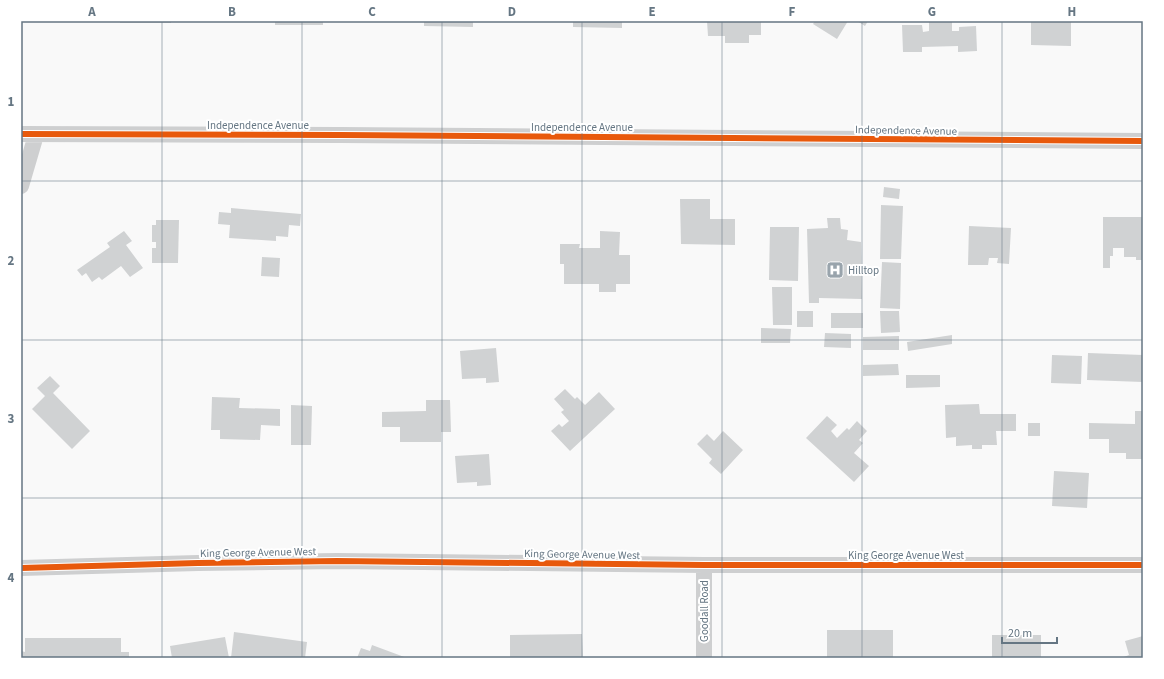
<svg xmlns="http://www.w3.org/2000/svg" width="1164" height="679" font-family="'Source Sans 3',sans-serif">
<style>
.building{fill:#d0d2d3}
.lines{fill:none;stroke-linecap:round;stroke-linejoin:round}
.street{stroke:#cecfd0;stroke-width:16}
.cycleway-casing{stroke:#fff;stroke-width:8}
.cycleway{stroke:#e8590c;stroke-width:6}
.grid{fill:none;stroke:#657683;stroke-width:1;stroke-opacity:0.55}
.labels{text-anchor:middle;stroke-width:4;stroke-linejoin:round;paint-order:stroke}
.street-label{font-size:11px;fill:#657683;stroke:#fff}
.poi-label{font-size:11px;fill:#657683;stroke:#fff;text-anchor:start}
.neatline{fill:none;stroke:#657683;stroke-width:1.5}
.grid-label{font-size:13px;text-anchor:middle;font-weight:bold;fill:#657683}
</style>
<rect width="100%" height="100%" fill="#f9f9f9"/>
<path class="building" d="M120,21h51v2h-51z
M275,21h48v4h-48z
M424,21h49v6l-49,-1z
M573,21h49v7l-49,-1z
M707,21h54v14h-12v8h-24v-7h-17z
M815,21h33l-11,18 -24,-15z
M857,21h11l-3,5z
M929,21h23v10h7v-4l17,-1 1,25 -19,1v-6l-36,1v5h-19l-1,-27h20l1,7 6,-1z
M1031,21h40v25l-40,-1z
M884,187l16,2 -1,10 -16,-2z
M680,199h30v20h25v26l-54,-1z
M881,205l22,1 -2,53h-21z
M231,208l70,6 -1,12 -11,-1 -1,12 -12,-1v5l-47,-3 1,-13 -12,-1 1,-12 12,1z
M1103,217h40v43h-7v-3h-12v-9h-11v8h-3v12h-7z
M827,218h13l1,11 7,1 -1,10 14,2 1,57 -43,-1v5h-10l-2,-74 21,-1z
M156,220h23l-1,43h-26v-15h4v-6h-4v-17h4z
M969,226l42,2 -2,36 -12,-1 1,-5h-9l-1,7h-20z
M770,227h29l-1,54 -29,-1z
M124,231l8,10 -6,4 17,23 -13,9 -9,-11 -19,14 -3,-3 -7,5 -6,-9 -4,3 -5,-6 33,-23 -3,-4z
M600,231l20,1 -1,23h11v29h-14v8h-17v-8h-35v-20h-4v-20h20l-1,4h21z
M262,257l18,1 -1,19 -18,-1z
M882,262l19,1 -1,46 -20,-1z
M772,287h20v38h-19z
M797,311h16v16h-16z
M880,311h19l1,21 -19,1z
M831,313h32v15h-32z
M761,328l30,1 -1,14h-29z
M825,333l26,1v14l-27,-1z
M952,335v9l-44,7 -1,-9z
M899,336v14h-36v-13z
M496,348l3,34 -13,1v-5l-24,1 -2,-28z
M1088,353l55,2v27l-56,-2z
M1052,355l30,1 -1,28 -30,-1z
M898,364l1,11 -36,1v-11z
M906,375h34v12l-34,1z
M50,376l10,10 -7,7 37,38 -18,18 -40,-40 13,-13 -8,-8z
M565,389l10,10 2,-2 8,8 14,-13 16,17 -45,42 -19,-20 8,-7 3,3 7,-6 -8,-9 3,-2 -10,-11z
M212,397l28,1 -1,10 41,1v17l-19,-1 -1,15 -40,-1v-9h-9z
M426,400h24l1,32h-10v10h-41v-15h-18v-15l44,-1z
M979,404l1,10h36v17h-20l1,14h-15v4h-10v-4l-16,1v-9l-10,1 -1,-33z
M291,405l21,1 -1,39h-20z
M1135,411h8v48h-17v-6h-17v-14h-20v-16l46,1z
M827,416l10,9 -6,6 6,7 10,-10 2,2 8,-9 10,10 -8,9 4,3 -9,10 15,13 -15,16 -48,-44z
M1028,423h12v13h-12z
M723,431l20,19 -22,24 -12,-11 3,-4 -15,-15 10,-10 7,7z
M489,454l2,31 -14,1v-4l-20,1 -2,-27z
M1054,471l35,2 -2,35 -35,-2z
M827,630h66v28h-66z
M234,632l73,10 -2,16h-74z
M582,634l1,24h-73v-23z
M992,635h49v23h-49z
M1143,636v22h-22l8,-3 -4,-14z
M225,637l4,21h-57l-2,-12z
M25,638h96v14h8v6h-108v-7l4,1z
M372,645l35,13h-50l4,-10 9,3z"/>
<g class="lines">
<path class="street" d="M21,134l320,1 802,6
M21,186l15,-51
M21,568l177,-5 139,-2 367,4h439
M704,658v-93"/>
<g class="cycleway-casing">
<path id="cycleway" d="M21,134l320,1 802,6
M21,568l177,-5 139,-2 367,4h439"/>
</g>
<use href="#cycleway" class="cycleway"/>
</g>
<path class="grid" d="M162,21v637M302,21v637M442,21v637M582,21v637M722,21v637M862,21v637M1002,21v637M21,181h1122M21,340h1122M21,498h1122"/>
<defs>
<g id="hospital-square" transform="scale(0.9)"><rect x="-9" y="-9" width="18" height="18" rx="4" fill="#99a4ac" stroke="#fff"/><path d="M-5-5h3v3.5h4V-5h3V5h-3V1.5h-4V5h-3Z" fill="#fff"/></g>
</defs>
<g fill-rule="evenodd">
<use href="#hospital-square" x="835" y="270"/>
</g>
<g class="labels">
<g class="street-label">
<text x="258" y="129">Independence Avenue</text>
<text x="582" y="131">Independence Avenue</text>
<text transform="translate(906 130) rotate(1)" y="4">Independence Avenue</text>
<text transform="translate(258 552) rotate(-1)" y="4">King George Avenue West</text>
<text transform="translate(582 554) rotate(1)" y="4">King George Avenue West</text>
<text x="906" y="559">King George Avenue West</text>
<text transform="translate(704 611) rotate(-90)" y="4">Goodall Road</text>
</g>
<g class="poi-label">
<text x="848" y="274">Hilltop</text>
</g>
</g>
<rect width="1164" height="679" fill="none" stroke="#ffffff" stroke-width="44"/>
<path d="M1002 637v6h55v-6" fill="none" stroke="#657683" stroke-width="2"/>
<text x="1008" y="637" font-size="12" fill="#657683" stroke="#ffffff" stroke-width="3" paint-order="stroke">20 m</text>
<rect x="22" y="22" width="1120" height="635" class="neatline"/>
<g class="grid-label">
<text x="92" y="16">A</text>
<text x="232" y="16">B</text>
<text x="372" y="16">C</text>
<text x="512" y="16">D</text>
<text x="652" y="16">E</text>
<text x="792" y="16">F</text>
<text x="932" y="16">G</text>
<text x="1072" y="16">H</text>
<text x="11" y="106">1</text>
<text x="11" y="265">2</text>
<text x="11" y="423">3</text>
<text x="11" y="582">4</text>
</g>
</svg>
